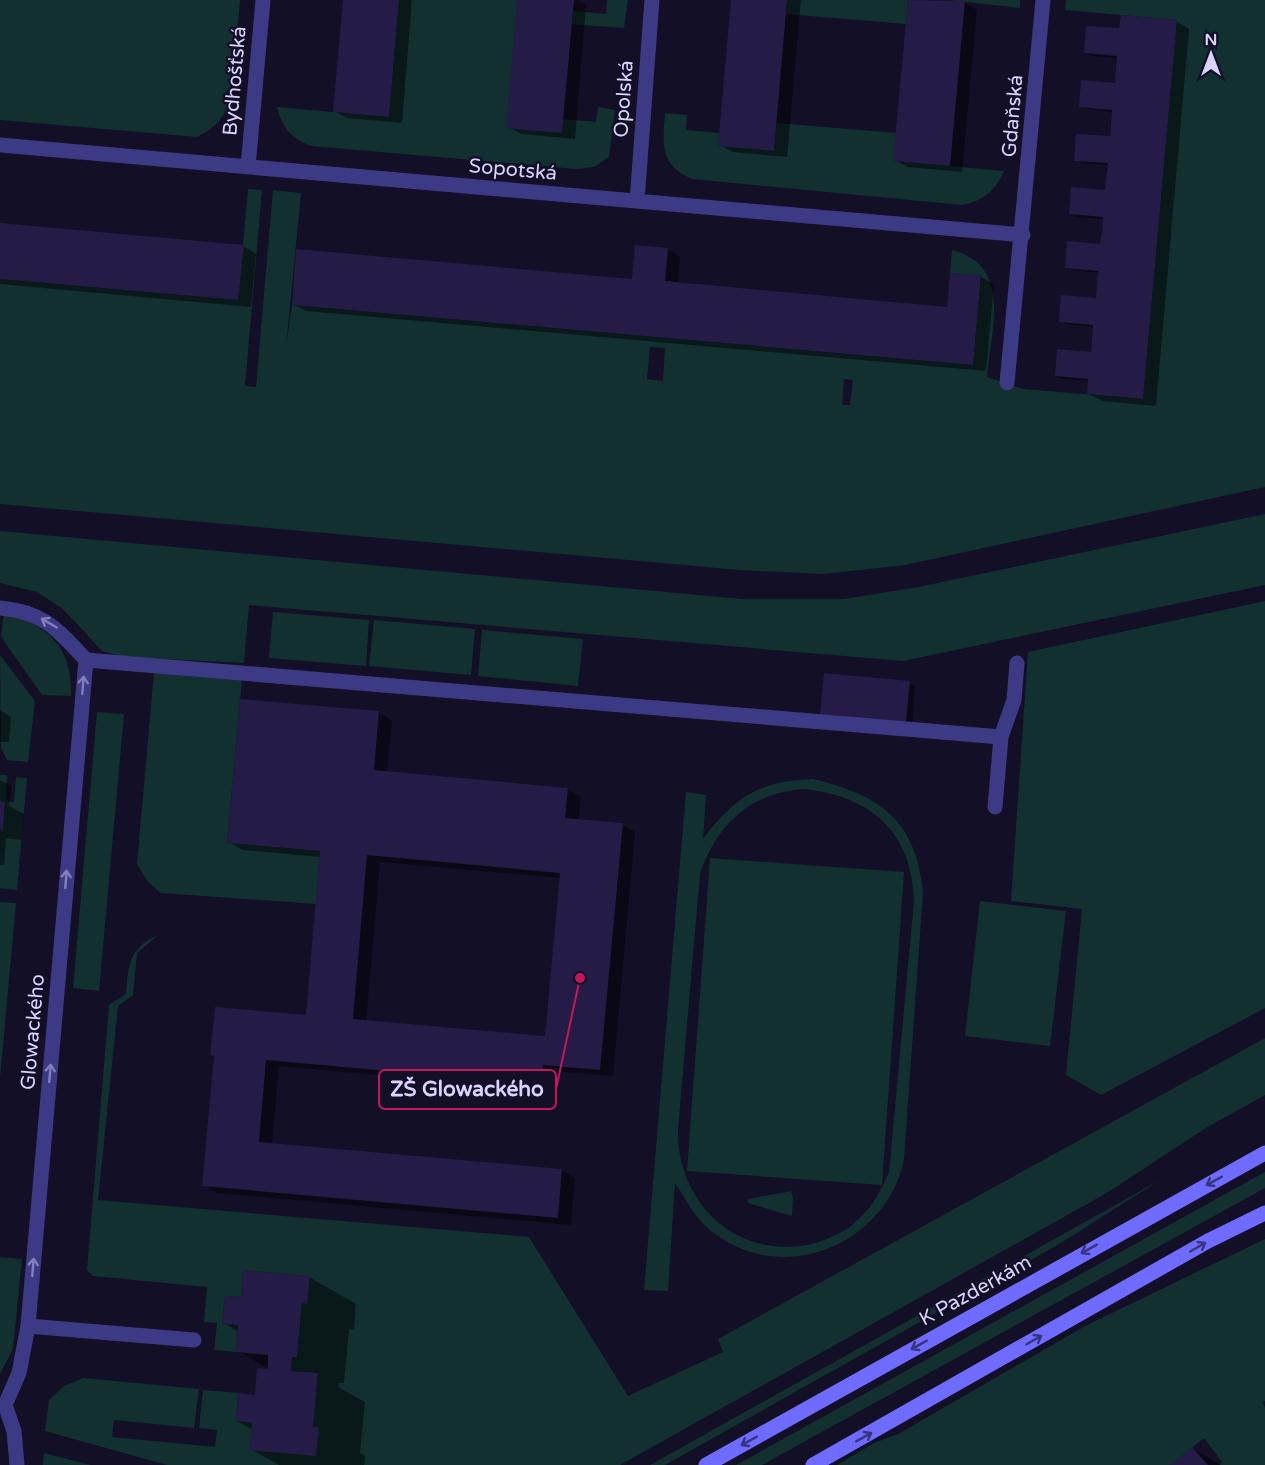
<svg xmlns="http://www.w3.org/2000/svg" width="1265" height="1465" font-family="'Varela Round',sans-serif">
<style>
.green{fill:#12302f;fill-rule:evenodd}
.shadow{fill:#0007;fill-rule:evenodd}
.building{fill:#241b47;fill-rule:evenodd}
.lines{fill:none;stroke-linecap:round;stroke-linejoin:round}
.service{stroke:#3d3a85;stroke-width:15}
.minor{stroke:#3d3a85;stroke-width:15}
.secondary{stroke:#6f6bff;stroke-width:15}
.oneway{stroke:#837fbc}
.oneway2{stroke:#38347d}
.labels{text-anchor:middle;stroke-width:5;stroke-linejoin:round;paint-order:stroke}
.street-label{font-size:20px;fill:#d9d4ff;stroke:#130f26}
.leader{fill:none;stroke:#c2185b;stroke-width:2}
.callout-dot{fill:#c2185b;stroke:#130f26;stroke-width:2}
.callout{fill:#130f26;stroke:#c2185b;stroke-width:2}
.callout-label{font-size:21px;text-anchor:middle;font-weight:bold;fill:#d9d4ff}
</style>
<rect width="100%" height="100%" fill="#130f26"/>
<path class="green" d="M0,0h240l-9,98c-6,20 -16,30 -34,39l-197,-17z
M399,0h118l45,133 1,-14 33,3 2,-15 17,3 -6,47 -15,10 -18,2 -265,-23c-20,-8 -29,-18 -34,-39l112,10z
M607,0h21l-4,28 -52,-4 1,-13 33,3z
M787,0h121l-2,24 -120,-10z
M948,0h72v8z
M1066,0h199v487l-360,78 -82,9 -83,-4 -740,-66v-225l238,21 10,-111 14,1 -17,196 11,1 17,-197 28,3 -15,154 6,-42 681,60 8,-89 -31,-3 2,-23c61,16 39,79 35,127l36,12 120,10 34,-379 -112,-10zM650,347l15,1 -2,33 -16,-2zM844,379l9,1 -3,25h-8z
M665,113l22,2 -1,15 33,3 -1,12 56,6 3,-28 119,10 -2,28 110,10c-9,20 -20,30 -42,34l-270,-26c-33,-14 -29,-35 -27,-66z
M1265,514v71l-362,76 -654,-56 -5,58 -120,-6 -22,-6 -39,-42 -26,-17 -37,-9v-52l742,68h102l75,-12z
M1265,601v407l-164,87 -35,-20 16,-166 -71,-8 17,-249z
M4,611c43,15 69,35 67,85l-29,-1 -41,-58z
M273,612l96,8 -3,46 -97,-8z
M374,620l101,9 -4,46 -102,-9z
M482,630l101,9 -5,47 -100,-10z
M0,655l35,46 -7,61 -21,-2 -6,-12z
M154,672l88,7 -15,164 93,8 -4,53 -155,-11 -13,-11 -11,-18z
M97,712l27,2 -25,277 -26,-3z
M0,775h7l-1,23 3,4h5l2,-25 11,1 -10,112 -17,-2v-59h3l2,-27 -5,-1z
M813,779c67,16 103,41 110,113l-19,267c-17,85 -120,128 -190,74 -19,-13 -27,-33 -39,-50l-7,108 -24,-1 42,-498 20,3 -3,44c32,-42 56,-58 110,-60zM804,789c67,7 108,43 110,112l-25,272c-8,17 -17,34 -30,46 -15,15 -38,24 -58,27 -71,9 -125,-49 -123,-117l22,-255c17,-50 50,-81 104,-85z
M710,858l194,14 -22,313 -195,-14z
M980,901l86,10 -16,135 -85,-10z
M0,902l16,1 -16,175z
M157,936l-20,17 -4,42 -15,11 -20,194 431,37 99,159 95,-44 -5,-13 547,-301v57l-59,33 -101,66 -485,271h-453l-122,-34 4,-31 15,-14 19,-8 116,11 -5,39 -80,-8 -2,17 103,10 2,-17 -18,-2 4,-38 35,3 -2,28 16,2 -2,27 68,-23h-5l5,-53 -27,-3 1,-14h5l5,-54h5l2,-27 -66,-6 -2,27 -16,-1 -3,27 16,2 -2,27 -22,-2 3,-27 -13,-1 3,-35 -114,-11 -6,-6 22,-265 17,-11c2,-26 3,-48 31,-58z
M1265,1172v16l-503,277h-26z
M1160,1180l-99,63 -396,222h-15z
M791,1191l2,7 -1,18 -44,-13v-4z
M1265,1239v162l-2,1 2,6v57h-46l3,-3 -18,-24 -34,27h-333l37,-22 24,-9 189,-109z
M0,1257l22,2 -9,90 -13,25z
M44,1453l47,12h-48z"/>
<path class="shadow" d="M344,0h68l-10,123 -55,-5 -13,-7z
M519,0h59l8,5 -11,134 -54,-5 -13,-7z
M732,0h69l-14,157 -54,-5 -13,-7z
M909,0l55,3 13,7 -15,162 -54,-5 -13,-7z
M1176,21l13,8 -33,377 -54,-5 -13,-7 1,-13 -28,-2 -6,-3 36,-22 3,-27 -28,-3 -6,-3 36,-22 3,-26 -27,-3 -6,-3 33,-22 4,-26 -28,-2 -6,-4 37,-20 2,-28 -27,-2 -6,-3 35,-21 3,-27 -27,-3 -6,-3 35,-21 3,-27 -28,-2 -6,-4 34,-22z
M0,225l243,21 13,8 -5,53 -251,-23z
M667,249l13,8 -2,27 270,24 3,-34 30,3 13,7 -8,87 -680,-60 -13,-7 340,-24z
M909,683l6,3 -3,39 -84,-8z
M241,700l138,13 13,7 -5,53 181,16 13,8 -3,24 44,4 13,7 -22,244 -58,-5 -2,20 -274,-25 -7,78 290,26 13,8 -4,47 -354,-32 -13,-8 11,-129 92,-39 14,-160 -79,-7 -13,-8zM380,862l181,16 -15,160 -180,-16z
M0,710l11,7 -2,25h-9z
M0,780l11,6 -2,20 15,8 -2,26 -16,-2 -2,27h-4z
M309,1277l47,27 -2,26 -5,-1 -5,54h-5l-1,4 27,15 -5,51 5,3 -1,9h-85l-28,-16 2,-19 -16,-9 35,-50 -34,-20 1,-19 -15,-9 18,-25z
M1193,1449l28,16h-49z"/>
<path class="building" d="M343,0h56l-10,117 -56,-5z
M517,0h57l-12,133 -56,-5z
M731,0h56l-13,151 -56,-5z
M908,0l57,1 -15,165 -57,-5z
M1121,15l56,5 -34,379 -56,-5 1,-15 -33,-3 2,-27 34,3 1,-13 1,-14 -34,-3 2,-27 35,3 1,-13 1,-14 -33,-3 2,-27 33,3 2,-12 1,-15 -34,-3 2,-27 34,3 1,-12 2,-15 -34,-2 2,-27 34,2 1,-12 1,-14 -33,-3 2,-27 34,3 2,-27 -33,-3 2,-27 33,2z
M0,223l244,22 -6,55 -238,-21z
M635,245l33,3 -3,33 282,26 3,-34 31,2 -8,90 -681,-60 4,-56 336,30z
M824,673l86,8 -4,41 -86,-7z
M240,699l139,12 -5,59 194,18 -3,30 58,5 -23,247 -57,-5 -2,20 -275,-25 -7,82 303,27 -4,49 -356,-32 12,-130 -4,-1 5,-48 91,8 14,-164 -93,-8zM367,855l193,18 -15,163 -192,-17z
M0,801l5,1 -2,28 -3,-1z
M243,1270l67,6 -3,28 -5,-1 -5,54h-5l-1,14 27,2 -5,54h6l-3,29 -67,-6 3,-27 -16,-2 2,-28 17,2 2,-27 11,1v-14l-32,-3 2,-27 -16,-1 3,-28 16,1z
M1192,1447l16,18h-38z"/>
<g class="lines">
<path class="service" d="M86,660l915,77
M995,807l6,-70 13,-37 3,-37
M28,1326l166,14
M5,1405l9,26 3,34"/>
<path class="minor" d="M0,145l1023,90
M248,167l15,-167
M637,201l15,-201
M1007,383l36,-383
M0,608c44,4 57,21 86,52l-58,666 -9,47 -14,32 -5,1"/>
<path class="secondary" d="M706,1465l559,-312
M813,1465l395,-224 57,-28"/>
</g>
<defs><path id="oneway-shaft" d="M-6 0H5M1.5-3L5.5 0L1.5 3" fill="none" stroke-width="1.6" stroke-linecap="round" stroke-linejoin="round" transform="scale(1.5)"/></defs>
<g class="oneway">
<use href="#oneway-shaft" transform="translate(49 623) rotate(-150)"/>
<use href="#oneway-shaft" transform="translate(83 685) rotate(-85)"/>
<use href="#oneway-shaft" transform="translate(66 879) rotate(-85)"/>
<use href="#oneway-shaft" transform="translate(50 1073) rotate(-85)"/>
<use href="#oneway-shaft" transform="translate(33 1267) rotate(-85)"/>
</g>
<g class="oneway2">
<use href="#oneway-shaft" transform="translate(1214 1181) rotate(151)"/>
<use href="#oneway-shaft" transform="translate(1198 1247) rotate(-30)"/>
<use href="#oneway-shaft" transform="translate(1089 1249) rotate(151)"/>
<use href="#oneway-shaft" transform="translate(1034 1340) rotate(-30)"/>
<use href="#oneway-shaft" transform="translate(919 1345) rotate(151)"/>
<use href="#oneway-shaft" transform="translate(864 1437) rotate(-29)"/>
<use href="#oneway-shaft" transform="translate(749 1441) rotate(151)"/>
</g>
<g class="labels">
<g class="street-label">
<text transform="translate(234 81) rotate(-85)" y="7">Bydhošťská</text>
<text transform="translate(623 99) rotate(-86)" y="7">Opolská</text>
<text transform="translate(1012 116) rotate(-85)" y="7">Gdaňská</text>
<text transform="translate(513 169) rotate(5)" y="7">Sopotská</text>
<text transform="translate(32 1032) rotate(-85)" y="7">Glowackého</text>
<text transform="translate(975 1290) rotate(-29)" y="7">K Pazderkám</text>
</g>
</g>
<path class="leader" d="M580 978L556 1089"/>
<circle class="callout-dot" cx="580" cy="978" r="6"/>
<rect class="callout" x="379" y="1070" width="177" height="39" rx="6"/>
<g class="callout-label">
<text x="467" y="1096">ZŠ Glowackého</text>
</g>
<g transform="translate(1211 54)" stroke="#130f26" stroke-width="4.5" paint-order="stroke">
<path d="M0-4.5L10 22L0 15L-10 22Z" fill="#d9d4ff"/>
<text y="-9" font-size="16" font-weight="bold" text-anchor="middle" fill="#d9d4ff">N</text>
</g>
</svg>
